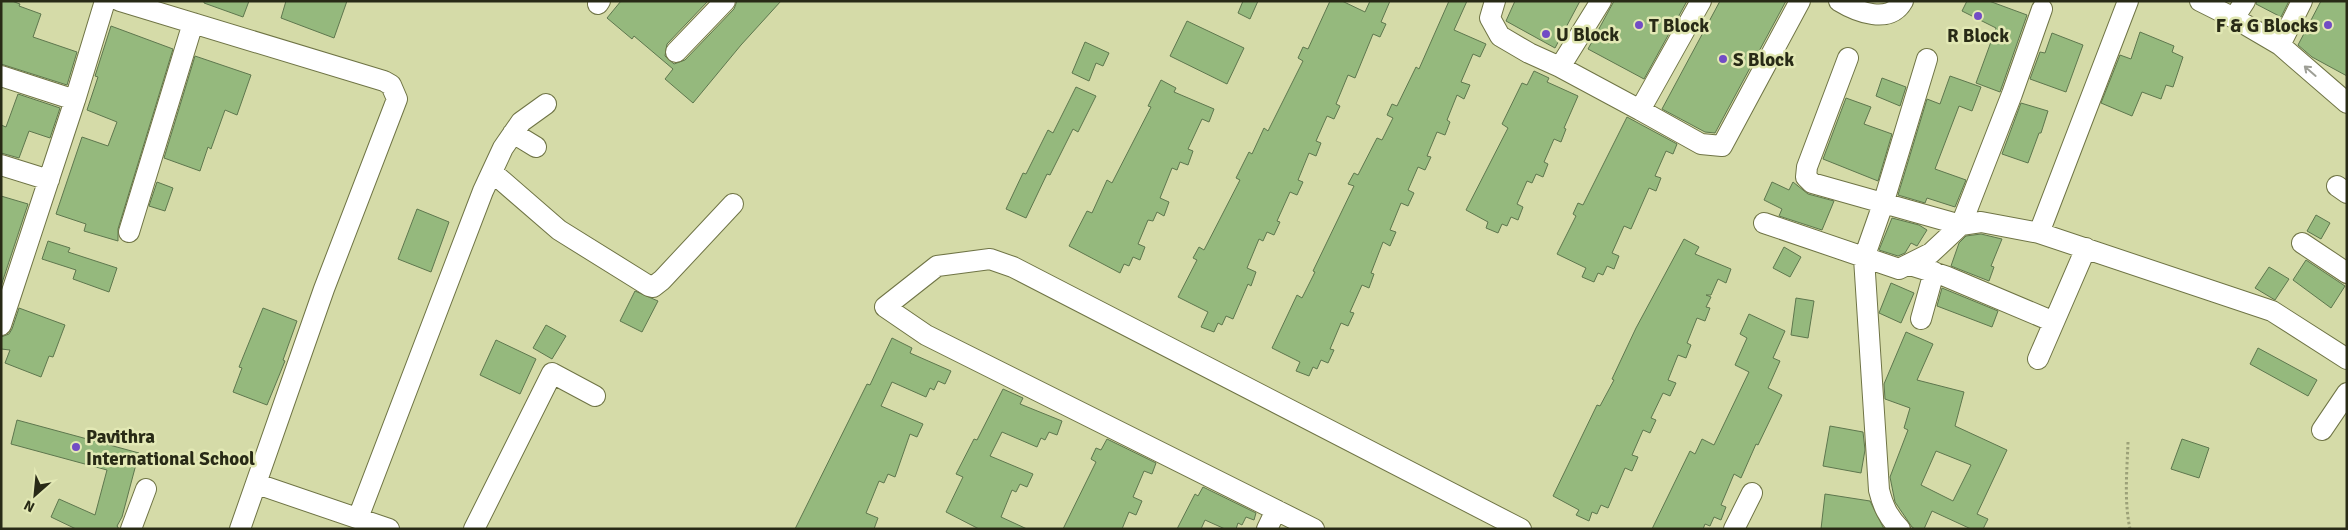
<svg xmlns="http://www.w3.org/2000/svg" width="2348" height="530" font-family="Signika,sans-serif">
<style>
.building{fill:#95b97d;stroke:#5e774e;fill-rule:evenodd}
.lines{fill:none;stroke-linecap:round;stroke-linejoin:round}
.minor-casing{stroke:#6f7445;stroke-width:22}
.path{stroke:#9ca178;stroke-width:3;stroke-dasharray:2.5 2.5;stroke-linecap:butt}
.minor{stroke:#fff;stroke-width:20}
.oneway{stroke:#9e9f96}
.poi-dot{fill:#724cc5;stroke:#e2e8b4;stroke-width:2}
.labels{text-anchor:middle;stroke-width:5;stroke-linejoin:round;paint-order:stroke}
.poi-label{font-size:19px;font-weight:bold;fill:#282a16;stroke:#e2e8b4;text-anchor:start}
</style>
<rect width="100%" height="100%" fill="#d5dba8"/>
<path class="building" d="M1,1h11l8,3 -1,2 22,8 -8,23 44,15 -10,33 -66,-21z
M204,1h45l-6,16 -39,-14z
M286,1h61l-13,37 -53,-20z
M621,1h87l-41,43 -2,12 9,8 11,-4 49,-51 3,-8h44l-40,44 -48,58 -28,-24 8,-10 -39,-33 -2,3 -25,-21z
M1243,1h15l-8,18 -12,-6z
M1330,1h12l23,11 5,-11h20l-9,21 5,2 -6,13 -7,-3 -18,44 -7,-3 -12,29 4,2 -6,13 -7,-3 -11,25 5,2 -5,13 -7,-3 -11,27 5,2 -6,13 -7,-3 -13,29 3,1 -6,13 -7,-3 -4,9 -4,-2 -12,29 9,4 -5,14 -3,-2 -15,35 -7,-3 -4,9 -4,-2 -4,9 -13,-5 7,-15 -30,-15 19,-37 -4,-2 6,-11 5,3 36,-70 -4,-2 13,-26 3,2 12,-26 4,3 35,-70 -5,-3 5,-11 5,2z
M1449,1h18l-13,29 32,14 -6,13 -7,-3 -12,28 9,3 -6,14 -7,-4 -10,25 3,2 -5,13 -8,-3 -10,24 4,1 -6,13 -7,-3 -10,23 6,3 -6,13 -7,-3 -11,27 6,2 -6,14 -7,-4 -12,31 3,1 -5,14 -7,-3 -12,27 4,1 -6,13 -7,-3 -11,26 4,1 -6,13 -7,-3 -4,9 -4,-2 -4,9 -13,-5 4,-9 -28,-14 25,-53 5,3 13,-26 -2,-1 41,-85 -6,-2 6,-11 4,2 19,-37 5,2 11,-22 -6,-3 5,-11 5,2 19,-39 3,2z
M1515,1h65l-25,47 -49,-27z
M1614,1h73l-43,78 -56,-30z
M1720,1h66l-71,132 -10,-1 -43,-23z
M1967,1h22l38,14 -27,77 -24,-9 20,-55 -34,-17z
M2257,1h32l-8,16 -25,-13z
M2321,1h26v75l-35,-19 -14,-12z
M1187,21l57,27 -17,36 -57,-28z
M111,26l62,23 -55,180v12l-34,-10 2,-7 -30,-10 26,-77 26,9 9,-24 -30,-12 11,-33 -3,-1z
M2140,32l34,14 -2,6 11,5 -10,30 -7,-2 -5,14 -19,-7 -10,24 -31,-13 19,-48 11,4z
M2052,33l31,12 -17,47 -36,-13 10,-27 5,1z
M1085,42l24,11 -6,13 -7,-3 -7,18 -17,-8z
M195,56l56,19 -14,40 -12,-5 -14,39 -3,-2 -8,24 -36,-13z
M1534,71l15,7 -2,4 31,14 -14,32 2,1 -5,13 -7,-3 -10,23 4,2 -5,13 -7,-3 -4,9 -5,-2 -10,23 6,3 -5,13 -7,-3 -4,9 -5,-2 -4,9 -12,-5 2,-6 -22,-12 42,-82 -6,-4 20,-41 5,2z
M1950,76l31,11 -9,24 -13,-5 -24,63 31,11 -11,27 -28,-9 -2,5 -27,-8 29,-96 13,5z
M1882,78l24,9 -6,19 -24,-10z
M1161,80l15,8 -2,4 40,17 -5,13 -7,-3 -14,30 5,2 -5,14 -8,-3 -3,8 -5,-2 -12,30 9,4 -5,14 -7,-4 -4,9 -5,-1 -10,24 7,3 -5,13 -7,-3 -4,9 -5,-2 -4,9 -51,-27 18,-35 5,2 15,-33 5,3 39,-76 -3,-1z
M1076,87l20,9 -18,36 -5,-3 -23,46 -3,-1 -21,44 -20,-9 17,-36 3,1 22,-44 5,3z
M18,94l42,14 -10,30 -21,-7 -10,27 -18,-5v-28l5,2z
M1846,98l25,9 -7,17 28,10 -14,47 -55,-22z
M2021,103l27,8 -7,22h-2l-11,30 -26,-9z
M1627,117l50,27 -4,10 -7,-3 -11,25 6,2 -5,13 -7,-3 -18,41 -7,-3 -12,27 7,3 -5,13 -7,-3 -4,9 -5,-2 -4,9 -12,-5 4,-9 -29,-14 19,-38 -3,-2 5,-11 5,2z
M157,182l16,6 -8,23 -16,-5z
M1772,182l17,8 4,-8 15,12 26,7 -12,29 -43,-14 3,-7 -18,-9z
M1,196l27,8 -27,82z
M417,209l32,13 -18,50 -33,-13z
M2316,215l14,8 -9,16 -14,-8z
M1892,218l27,7 8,5 -10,16 -6,-3 -6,10 -7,3 -19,-6z
M1981,234l21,5 -11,27 3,1 -5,14 -38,-15 8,-23 7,-7z
M1684,239l15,8 -4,7 36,15 -5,14 -8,-4 -7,16h-5l5,2 -5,10 4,1 -5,13 -8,-3 -10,25 4,2 -5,13 -8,-3 -10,25 8,3 -6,13 -7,-3 -12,25 5,2 -6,13 -7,-3 -11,25 6,2 -6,14 -7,-3 -17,40 -7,-3 -4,9 -5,-2 -3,9 -13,-6 3,-5 -26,-14 44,-91 3,1 14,-26 -2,-1 24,-51z
M48,241l22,7 -2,4 49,16 -8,24 -36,-13 3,-9 -34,-11z
M1784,247l17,10 -11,20 -17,-9z
M2306,260l39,26 -14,22 -38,-28z
M2269,267l20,12 -14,21 -20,-12z
M1891,283l23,10 -13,30 -22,-10z
M1942,288l56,23 -6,16 -55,-21z
M635,291l23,10 -16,31 -22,-11z
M1796,298l18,3 -6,37 -17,-3z
M19,308l46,17 -12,32 -4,-1 -8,21 -36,-14 5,-13 -9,-1v-12l8,-3 3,-5z
M263,308l34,13 -14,39 2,1 -18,44 -34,-13 9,-24 -3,-1z
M1749,314l36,17 -12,27 7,3 -12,27 14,7 -24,50 -2,-1 -15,34 -7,-4 -13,31 5,2 -5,13 -7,-3 -4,9 -5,-2 -2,5h-51l38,-78 5,3 7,-15 12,6 35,-73 -14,-7 12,-27 -7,-4z
M546,325l20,11 -14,23 -19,-11z
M1906,332l27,12 -16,36 47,12 -9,34 52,24 -30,64 11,5 -5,10h-12l-39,-18 -8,18h-9l-3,-2 -17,-25 -5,-25 18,-47 -4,-2 6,-20 -25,-9 -1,-15zM1936,451l35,14 -18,36 -32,-16z
M892,338l20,10 -2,5 41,18 -6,13 -7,-3 -4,9 -4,-2 -4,9 -34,-15 -11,24 42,18 -6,13 -7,-3 -15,43 -7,-3 -4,9 -5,-2 -13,32 12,5 -4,11h-79l72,-145 3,1z
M496,340l40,19 -16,35 -40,-19z
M2258,348l59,32 -9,16 -58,-32z
M1003,389l20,9 -3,6 42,17 -5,14 -8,-3 -4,8 -4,-2 -4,9 -35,-15 -12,24 43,18 -6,13 -7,-3 -4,8 -4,-2 -11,27 26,12h-48l-33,-17 17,-35 -7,-3 18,-35 3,1z
M17,420l122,33 -17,64 -5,9 2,3h-43l-25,-12 8,-18 36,16 12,-45 -96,-26z
M1830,426l33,6 2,18 -4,23 -38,-7z
M1107,439l49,24 -4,11 -8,-3 -11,26 9,4 -6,14 -7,-3 -7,17h-59l33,-67 -5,-3 5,-11 5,2z
M2182,439l27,9 -10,30 -28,-9z
M1203,487l53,26 -2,7 -8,-3 -4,8 -4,-2 -2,6h-11l-20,-9 -4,9h-24l18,-35 3,2z
M1825,494l45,7 14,28h-63z"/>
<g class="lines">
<g class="minor-casing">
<path id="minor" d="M120,1l264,80 7,4 6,14 -73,190 -84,240
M1495,1l-5,17 10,18 29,17 31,14 80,43 61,-109
M1839,1c18,11 51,24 64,0
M2200,1l34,17 46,27 67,58
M598,4l2,-3
M2234,18l11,-17
M2280,45l22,-44
M676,52l49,-51
M1848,58l-41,109 -1,10 6,6 149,42 20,-3 58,11 233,78 75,48
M1560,67l41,-66
M1,76l74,24
M1640,110l61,34 21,2 78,-145
M513,133l23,14
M1,165l48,15
M492,172l67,58 90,56 4,1 9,-7 71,-76
M2337,186l10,7
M1764,223l135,46 32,-16 30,-28 51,-131 30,-85
M129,232l64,-209
M2039,233l89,-232
M2302,243l45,30
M1910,265l35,11 109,46
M1921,319l13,-47
M1,325l74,-225 30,-99
M2038,359l48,-111
M2322,430l25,-37
M257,484l132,45
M358,518l125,-327 20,-43 18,-26 25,-18
M131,529l15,-40
M474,529l78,-156 43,23
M1267,529l9,-19
M1314,529l-388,-194 -41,-28 52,-41 53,-7 23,8 508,262
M1734,529l18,-36
M1900,529c-12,-12 -17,-23 -21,-39l-15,-232 19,-54 44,-145"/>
</g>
<path class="path" d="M2128,442c-1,29 -4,59 2,87"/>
<use href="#minor" class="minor"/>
</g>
<defs><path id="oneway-shaft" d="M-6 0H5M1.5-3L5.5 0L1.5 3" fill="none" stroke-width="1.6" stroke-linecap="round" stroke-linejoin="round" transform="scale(1.25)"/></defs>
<use class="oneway" href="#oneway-shaft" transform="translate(2310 71) rotate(-139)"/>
<g class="poi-dot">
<circle cx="1978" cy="16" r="5"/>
<circle cx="1639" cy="25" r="5"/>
<circle cx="2328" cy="25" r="5"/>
<circle cx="1546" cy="34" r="5"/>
<circle cx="1723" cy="59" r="5"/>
<circle cx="76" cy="447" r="5"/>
</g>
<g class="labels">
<g class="poi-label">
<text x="1649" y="32">T Block</text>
<text x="2318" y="32" text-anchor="end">F &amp; G Blocks</text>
<text x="1556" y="41">U Block</text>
<text x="1978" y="42" text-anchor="middle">R Block</text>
<text x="1733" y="66">S Block</text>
<text x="86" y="443">Pavithra<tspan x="86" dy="22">International School</tspan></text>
</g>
</g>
<rect width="2348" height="530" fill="none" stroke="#282a16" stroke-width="5"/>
<g transform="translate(35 495) rotate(207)" stroke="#e2e8b4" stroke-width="4" paint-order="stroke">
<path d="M0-4L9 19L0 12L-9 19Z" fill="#282a16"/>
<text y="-8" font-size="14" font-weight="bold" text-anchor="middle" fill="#282a16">N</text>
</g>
</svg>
